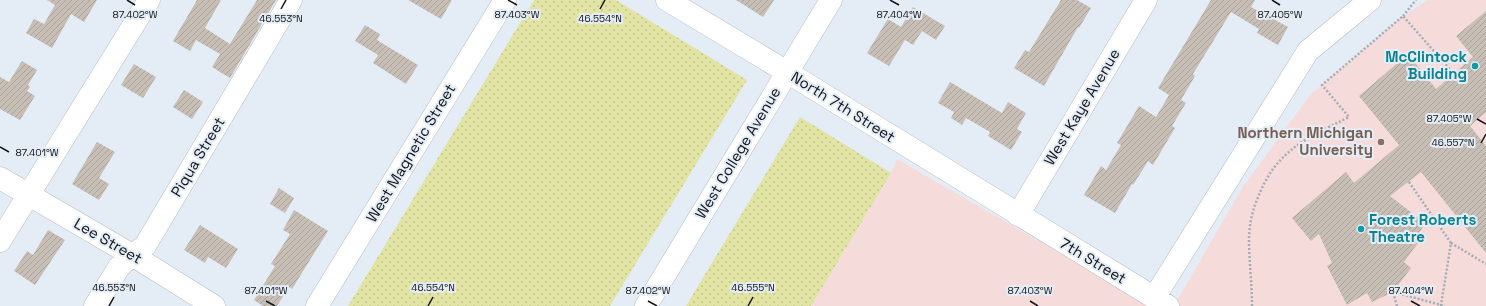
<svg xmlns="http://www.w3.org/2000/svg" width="1486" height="306" font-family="'Space Grotesk',sans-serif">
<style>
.education{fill:#f6dbdb}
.grass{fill:url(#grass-dots)}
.building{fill:url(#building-hatch)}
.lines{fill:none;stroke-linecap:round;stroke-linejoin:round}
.minor-casing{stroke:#b3bbc4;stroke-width:23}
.path{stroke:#a5acb3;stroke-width:2.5;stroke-dasharray:2 2;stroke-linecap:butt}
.minor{stroke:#fff;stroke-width:22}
.ticks{fill:none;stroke:#121518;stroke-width:1.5}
.culture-dot{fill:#0f9aa8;stroke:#e4edf6;stroke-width:1.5}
.education-dot{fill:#8d6e63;stroke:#e4edf6;stroke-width:1.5}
.labels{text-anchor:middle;stroke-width:4;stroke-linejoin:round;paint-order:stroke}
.culture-label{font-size:15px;font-weight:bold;fill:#0d838f;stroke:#e4edf6;text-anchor:end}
.street-label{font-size:15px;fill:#121518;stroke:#e4edf6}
.education-label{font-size:15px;font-weight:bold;fill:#785e54;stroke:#e4edf6;text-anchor:end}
.ticks-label{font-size:10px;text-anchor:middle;fill:#121518;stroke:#e4edf6;stroke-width:4;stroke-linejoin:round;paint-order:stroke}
</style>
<defs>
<pattern id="grass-dots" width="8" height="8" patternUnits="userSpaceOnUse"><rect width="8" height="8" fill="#e1e4a3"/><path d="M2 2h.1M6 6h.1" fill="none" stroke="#c0c38c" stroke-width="1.8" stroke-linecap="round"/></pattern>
<pattern id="building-hatch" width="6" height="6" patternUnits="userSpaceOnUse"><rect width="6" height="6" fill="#c7bfb6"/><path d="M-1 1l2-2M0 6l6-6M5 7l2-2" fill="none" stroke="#aaa39c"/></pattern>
</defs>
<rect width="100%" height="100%" fill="#e4edf6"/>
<path class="education" d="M1428,0h58v306h-312l68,-118 68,-93 93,-79z
M897,159l254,147h-340l80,-133z"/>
<path class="grass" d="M534,0h82l131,80 -137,226h-262z
M800,117l91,56 -80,133h-125z"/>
<path class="building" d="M47,0h50l-13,22 -13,-8 -19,34 -26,-15 8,-14 10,5 11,-19z
M197,0h24l-16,28 25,16 27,-44h19l-46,78 -18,-11 8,-13 -24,-14 -6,11 -17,-10z
M408,0h44l-11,19z
M736,0h38l-11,17z
M1061,0h16l14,8 -12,20 -1,-1 -34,59 -30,-18 11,-18 4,2z
M1211,0h44l-4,7 37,20 -10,18 -21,-12 2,-4 -28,-17 -38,62 2,2 -14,24 5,3 -14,23 3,2 -22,37 -5,-4 -15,24 -1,-1 -17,29 -31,-18 17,-29 5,4 15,-25 -4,-2 22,-37 17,11 13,-22 -11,-7z
M913,7l32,19 -9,14 -14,-9 -9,14 -8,-5 -16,26 -22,-13 21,-34 13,8z
M1486,11v101l-16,14 16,20v107l-65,-81 -31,24 35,27 -10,17 3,3 -14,19 7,6 -18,24 -21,10 -5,-9 -20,12 -20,-39 5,-3 -13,-29 -8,7 -19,-23 54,-46 8,11 45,-38 -40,-49 49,-42 28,35 37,-32 -17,-21z
M365,25l15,9 -3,6 41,25 -12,19 -33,-21 5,-8 -23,-14z
M22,61l15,9 -9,15 2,2 -3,4 8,5 -15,24 -20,-11v-32l9,5z
M134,64l22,13 -13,21 -22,-13z
M950,82l52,31 6,-11 18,11 -9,16 5,3 -11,18 -23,-14 2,-4 -24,-14 -4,7 -11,-7 3,-6 -16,-9z
M184,90l19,12 -11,17 -19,-12z
M97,142l18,10 -16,26 10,6 -10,16 -27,-16z
M279,188l15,10 -9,15 -15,-9z
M294,210l34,21 -36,58 -3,-2 -12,19h-14l-9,-6 21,-34 -4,-2 19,-30 -7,-4z
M200,225l38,24 -12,19 -18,-11 -3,6 -21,-13z
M48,230l17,10 -30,45 -21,-14 13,-20 6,4z"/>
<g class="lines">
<g class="minor-casing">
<path id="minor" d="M667,0l120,72 381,234
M0,178l132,77 82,51
M1018,215l128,-215
M0,241l149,-241
M1154,298l154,-247 62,-51
M95,306l24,-39 13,-12 13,-9 146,-246
M317,306l188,-306
M646,306l185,-306"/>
</g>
<path class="path" d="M1403,16l13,-16
M1409,182l42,61 -10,62 -3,1
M1451,243l35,21
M1252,306c0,-22 -3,-45 -3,-67 0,-13 3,-27 8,-39 18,-49 48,-61 92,-83l-27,-32 81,-69 51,58
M1397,306l-4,-14 52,14"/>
<use href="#minor" class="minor"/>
</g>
<path class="ticks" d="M127,0l8,5M508,0l9,5M890,0l9,5M1272,0l8,5M281,9l5,-9M600,9l5,-9M1477,119l9,5M1481,143l5,-9M0,147l9,5M266,301l9,5M648,301l9,5M1030,301l8,5M1411,301l9,5M109,306l5,-9M428,306l5,-9M748,306l5,-9"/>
<g class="culture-dot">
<circle cx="1475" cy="66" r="4"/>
<circle cx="1361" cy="229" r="4"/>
</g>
<circle class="education-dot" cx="1381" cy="142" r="4"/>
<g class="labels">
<g class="culture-label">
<text x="1467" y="62">McClintock<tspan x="1467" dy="17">Building</tspan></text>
<text x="1369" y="225" text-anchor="start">Forest Roberts<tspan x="1369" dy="17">Theatre</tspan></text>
</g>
<g class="street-label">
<text transform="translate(843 107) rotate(32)" y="5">North 7th Street</text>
<text transform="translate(1082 107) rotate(-59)" y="5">West Kaye Avenue</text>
<text transform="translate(411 153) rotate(-59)" y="5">West Magnetic Street</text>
<text transform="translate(738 153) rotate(-59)" y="5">West College Avenue</text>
<text transform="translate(198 157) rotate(-59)" y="5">Piqua Street</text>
<text transform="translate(108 241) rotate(30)" y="5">Lee Street</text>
<text transform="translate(1093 261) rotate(31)" y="5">7th Street</text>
</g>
<g class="education-label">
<text x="1373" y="138">Northern Michigan<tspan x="1373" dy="17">University</tspan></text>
</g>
</g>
<g class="ticks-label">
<text x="135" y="18">87.402°W</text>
<text x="899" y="18">87.404°W</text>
<text x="517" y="18">87.403°W</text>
<text x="1280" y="18">87.405°W</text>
<text x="281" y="22">46.553°N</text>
<text x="600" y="22">46.554°N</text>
<text x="1449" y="122">87.405°W</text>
<text x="1453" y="146">46.557°N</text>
<text x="37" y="156">87.401°W</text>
<text x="114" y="291">46.553°N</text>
<text x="433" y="291">46.554°N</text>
<text x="753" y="291">46.555°N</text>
<text x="266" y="294">87.401°W</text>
<text x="648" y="294">87.402°W</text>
<text x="1030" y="294">87.403°W</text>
<text x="1411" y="294">87.404°W</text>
</g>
</svg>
